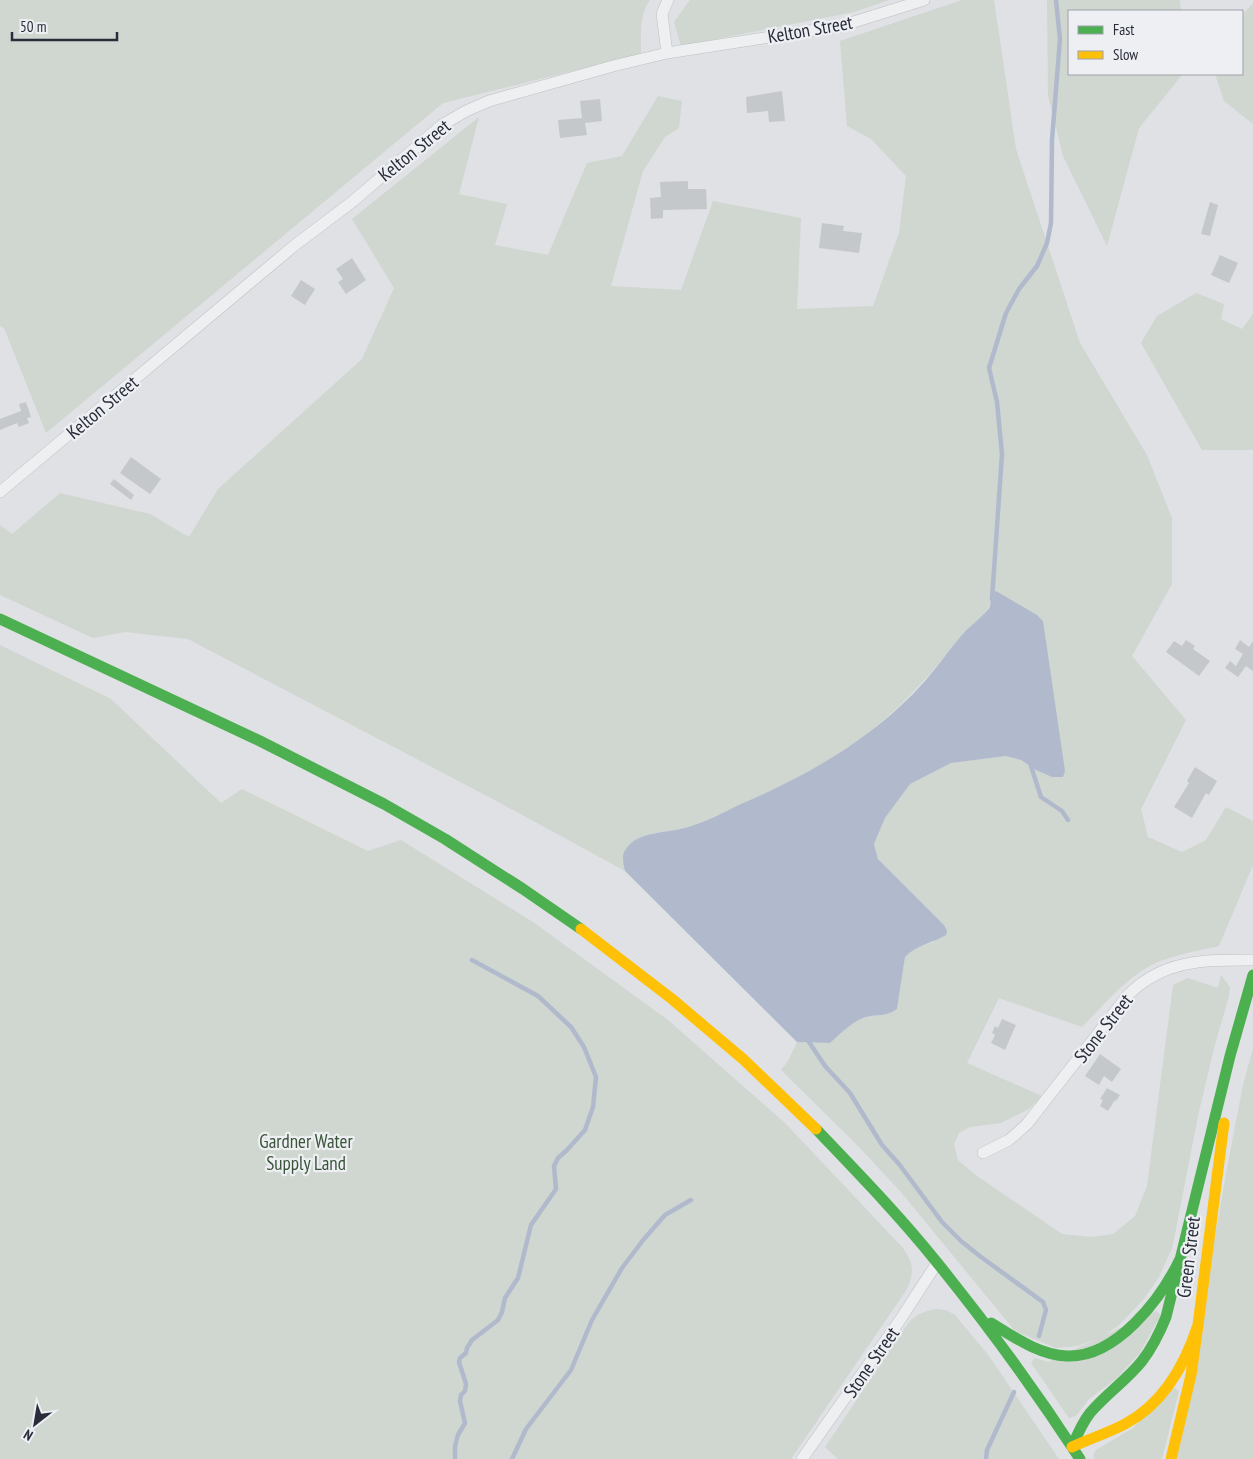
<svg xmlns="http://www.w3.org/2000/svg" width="1253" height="1459" font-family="'PT Sans Narrow',sans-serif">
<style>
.green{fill:#cfd7d0}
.water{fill:#b0bacc}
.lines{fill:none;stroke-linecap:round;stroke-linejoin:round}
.stream{stroke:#b0bacc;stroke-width:4.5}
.building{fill:#c5c8cb}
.street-casing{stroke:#bdbfc2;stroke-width:12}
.street{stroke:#eeeff1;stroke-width:11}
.fast{stroke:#4caf50;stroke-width:11}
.slow{stroke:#ffc107;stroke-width:11}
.labels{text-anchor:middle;stroke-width:4.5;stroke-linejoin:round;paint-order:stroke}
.street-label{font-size:19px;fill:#292d3a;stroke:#edeff3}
.park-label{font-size:19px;fill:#395438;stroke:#edeff3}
</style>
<rect width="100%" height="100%" fill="#dfe1e4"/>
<path class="green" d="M0,0h650c-11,14 -9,36 -9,54l-198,49 -397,330 -42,-105 -4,-2z
M690,0h199l-35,12 -173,34 -7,-24z
M962,0h32l22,149 64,194 67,112 25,63v66l-40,72 54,64 -45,89 7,28 34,15 24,-12 20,-33 27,14v44l-34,81c-17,4 -36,7 -53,13 -34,11 -59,43 -84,68l-83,-29 -32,65 75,33 -13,13 -28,14 -31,4 -11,6 -5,11 4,16 19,16 85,58 29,3 22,-3 22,-18 12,-30 26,-201 15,-7 30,10 3,-13 9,12 -1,9 -15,52 -16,68 -23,118 -3,14 -13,29 -16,23 -24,25 -17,12 -24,9 -22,2 -41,-17 -115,-140 -43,-46 -76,-75 7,-9 9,-19 33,1c9,-8 24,-23 36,-26 12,-3 20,0 31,-8l8,-52c9,-9 18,-12 29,-15l10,-17 -66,-66 -4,-15 11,-26 25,-35 41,-20 55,-7 15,4 15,10 -46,-170c1,14 -20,24 -29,36 -42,54 -85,98 -145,132 -29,17 -61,30 -92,44 -12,5 -25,13 -38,16 -16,5 -34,2 -48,11 -6,4 -11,15 -16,21l3,11 -136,-74 -301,-158 -63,-7 -32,6 -93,-43v-70l12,9 48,-41 90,21 39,23 29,-48 144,-130 32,-71 -42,-69 127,-102 -20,77 48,10 -12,41 53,10 39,-92 35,-7 36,-60 24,5 -3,27 -14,9 -22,34 -32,115 70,4 32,-89 88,17 -4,91 76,-3 26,-73 7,-57 -35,-37 -24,-13 -7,-85z
M1047,0h133l1,11h-112v63h114l-44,54 -32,118 -44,-90 -15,-61z
M1253,3v121l-29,-23 -9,-27h27v-59z
M1196,293l28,11 -3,15 21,10 11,-15v136h-51l-61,-107 16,-27z
M0,645l111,54 110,104 21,-14 126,62 33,-11 132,82 135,98 117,103 118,125c10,15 12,23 4,41l-116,170h-791z
M1253,1048v411h-77l51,-291 16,-83z
M936,1309l10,1 9,5 34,41 70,103h-221l-13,-12 84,-125c8,-8 16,-11 27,-13z
M1156,1311l5,4 -22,39 -23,25 -27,20 -13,17 -7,2 -38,-55 4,-5 13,4z
M1175,1388l4,3 -17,68h-67l-2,-3 3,-6 37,-22z"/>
<path class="water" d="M996,591l41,24 6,6 22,150 -2,6h-11l-16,-7 -15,-10 -15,-4 -55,7 -41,21 -25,34 -11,26 4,15 66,66 3,6 -1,4c-13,8 -30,10 -41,22l-8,52c-11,8 -18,5 -31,8 -12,3 -27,18 -36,26l-33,-1 -172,-171c-2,-7 -4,-16 1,-22 11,-18 42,-16 59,-21 19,-5 39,-16 56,-24 65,-28 122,-60 172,-110 18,-18 32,-39 48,-58 6,-8 28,-24 29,-30 1,-3 0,-8 1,-11z"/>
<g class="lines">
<path class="stream" d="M992,599l10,-145 -5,-52 -8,-34 17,-55 13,-24 18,-23 10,-23 4,-20 1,-83 8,-101 -4,-39
M1030,763l11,34 21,14 6,9
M807,1039l18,27 25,27 32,52 17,19 43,58 19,19 20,16 62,45 3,8 -7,26
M455,1459v-13l3,-11 7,-12 -5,-22 1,-6 4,-4 1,-7 -7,-22 1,-4 6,-5 1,-5 5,-8 26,-20 4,-8 3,-14 13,-20 13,-53 25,-36 -2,-23 4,-8 9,-8 18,-20 8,-23 3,-30 -12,-30 -13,-20 -33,-31 -66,-36
M512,1459l14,-30 45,-59 21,-50 30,-52 22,-29 21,-24 26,-15
M986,1459l1,-9 27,-58"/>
</g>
<path class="building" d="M782,91l3,30 -16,1 -1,-11 -21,2 -1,-16z
M600,99l2,22 -17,2 2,12 -27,3 -2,-18 24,-2 -2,-17z
M688,181v8h18l1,20 -44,1v8l-12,1 -1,-21 11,-1 -1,-15z
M1210,202l8,3 -8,31 -9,-2z
M822,223l22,3 -1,5 19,2 -3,20 -40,-5z
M1220,255l18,8 -9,20 -18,-8z
M352,258l14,22 -20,14 -8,-12 5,-3 -7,-10z
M301,280l14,9 -10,16 -14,-9z
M26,402l5,15 -4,1 2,5 -10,4 -2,-4 -17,7v-11l21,-8 -2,-7z
M131,457l30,22 -11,15 -30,-21z
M114,479l20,16 -3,5 -21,-16z
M1186,640l9,6 -2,3 17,12 -11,15 -33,-24 8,-11 8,5z
M1240,640l9,7 4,-6v30l-7,-5 -8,11 -13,-9 5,-7 6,5 7,-12 -8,-5z
M1195,767l22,14 -8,14 -3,-2 -14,25 -18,-11 15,-24 -2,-2z
M1002,1019l14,6 -11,25 -14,-7 4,-8 -3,-2 3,-7 3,2z
M1100,1054l21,15 -9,13 -8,-6 -5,9 -14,-9z
M1107,1088l13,7 -4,6 -1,-1 -7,11 -8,-5 3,-6 -3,-1z"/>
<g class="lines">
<g class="street-casing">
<path id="street" d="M667,53l-5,-39 6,-14
M0,492l295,-247 57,-43 90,-77 24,-14 23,-10 124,-35 54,-13 174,-27 83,-26
M983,1153l26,-13 18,-16 101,-129c36,-36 77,-35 125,-35
M802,1459l98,-139 37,-57"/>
</g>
<use href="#street" class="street"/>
<path class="fast" d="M0,619l260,122 124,63 61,35 78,50 58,40
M816,1129c41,43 82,85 119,131 52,64 100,130 145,199
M991,1323c23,14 48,32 76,33 49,2 94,-57 113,-97
M1072,1447c5,-12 10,-24 18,-34 16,-19 37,-33 52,-52 10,-13 18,-29 24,-44l64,-261 23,-81"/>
<path class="slow" d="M581,929l91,70 71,60 73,70
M1072,1447c17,-8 36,-14 53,-23 38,-20 60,-59 73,-99l26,-202
M1171,1459l20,-84 7,-50"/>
</g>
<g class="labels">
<g class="street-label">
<text transform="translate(810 29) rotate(-10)" y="7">Kelton Street</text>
<text transform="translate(414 150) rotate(-39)" y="7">Kelton Street</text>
<text transform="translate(102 407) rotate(-40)" y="7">Kelton Street</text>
<text transform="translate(1103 1028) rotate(-52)" y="7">Stone Street</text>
<text transform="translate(1188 1257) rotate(-83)" y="7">Green Street</text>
<text transform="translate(871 1362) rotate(-55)" y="7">Stone Street</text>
</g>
<g class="park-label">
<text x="306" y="1148">Gardner Water<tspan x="306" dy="22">Supply Land</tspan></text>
</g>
</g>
<rect x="1068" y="10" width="175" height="65" fill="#edeff3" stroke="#9fa1a9"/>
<rect x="1078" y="26" width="25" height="8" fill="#4caf50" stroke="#9fa1a9"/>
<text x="1113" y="35" font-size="15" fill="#292d3a">Fast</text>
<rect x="1078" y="51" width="25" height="8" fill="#ffc107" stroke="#9fa1a9"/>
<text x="1113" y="60" font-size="15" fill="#292d3a">Slow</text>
<g transform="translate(35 1424) rotate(211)" stroke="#edeff3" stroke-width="4" paint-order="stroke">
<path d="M0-4L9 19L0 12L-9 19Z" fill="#292d3a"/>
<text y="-8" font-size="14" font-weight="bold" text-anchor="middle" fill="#292d3a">N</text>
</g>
<path d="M12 32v8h105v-8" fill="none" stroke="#292d3a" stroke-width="2.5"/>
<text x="20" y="32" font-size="15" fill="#292d3a" stroke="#edeff3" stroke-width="4" paint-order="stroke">50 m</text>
</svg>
